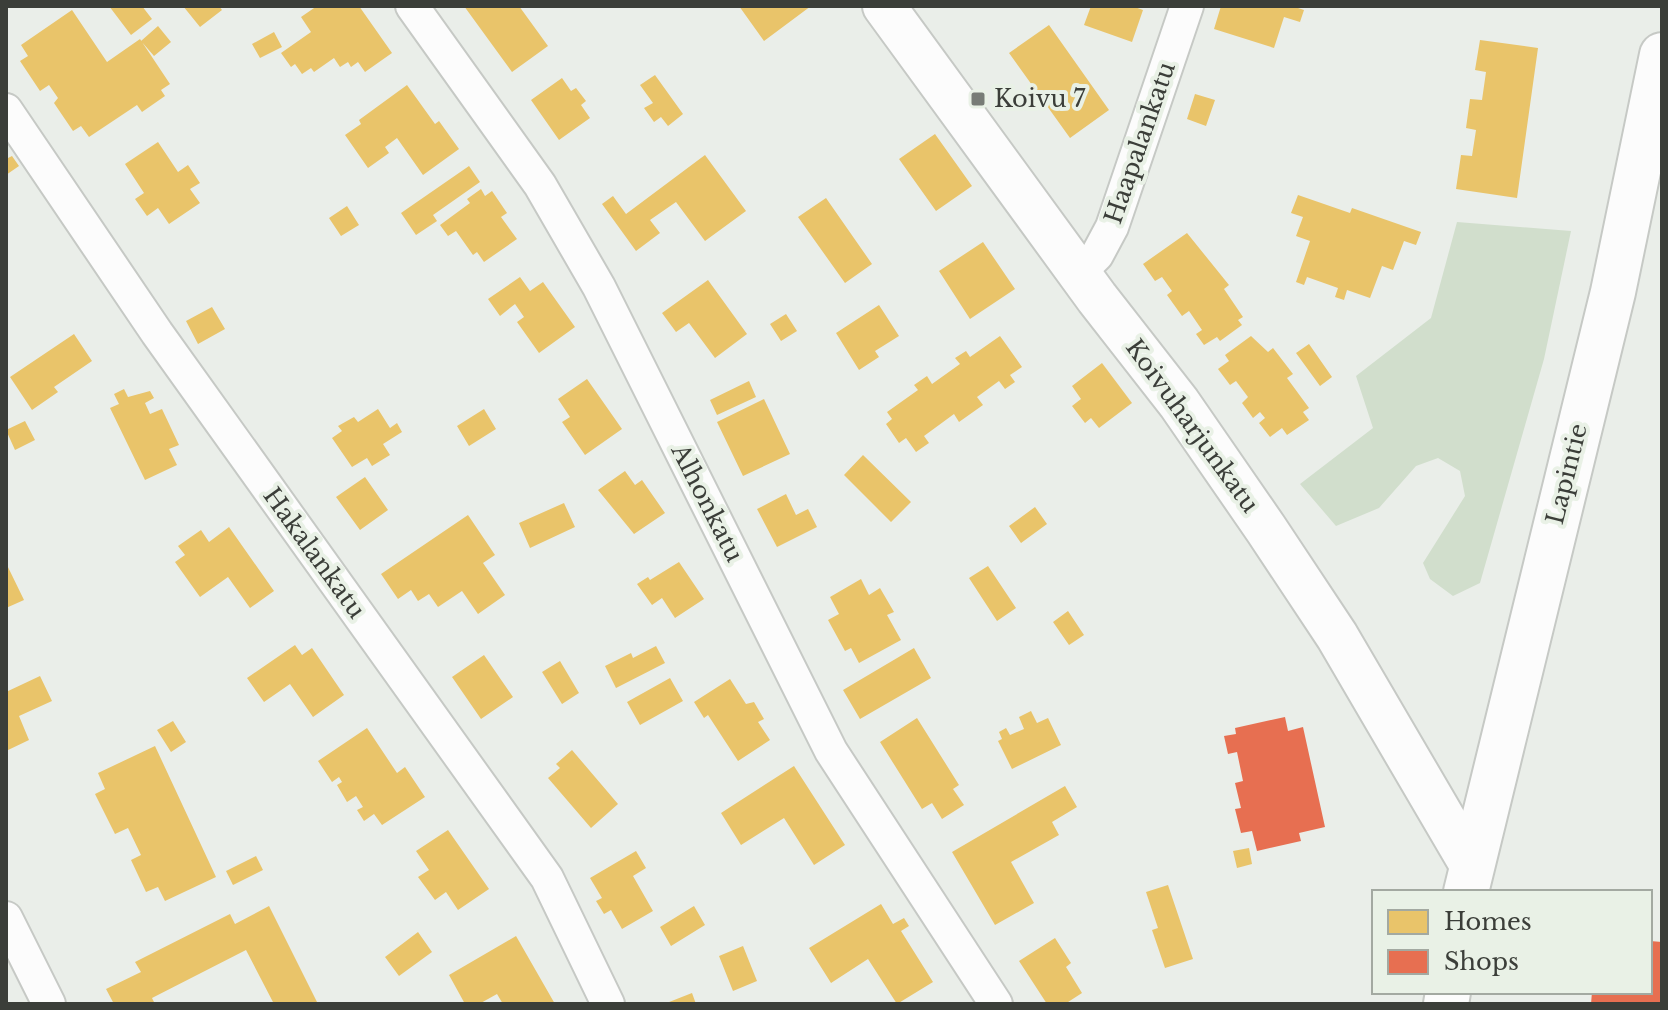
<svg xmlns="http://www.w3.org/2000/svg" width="1668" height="1010" font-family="'Libre Baskerville',serif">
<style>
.green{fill:#d1decc}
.homes{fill:#e9c46a}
.shops{fill:#e76f51}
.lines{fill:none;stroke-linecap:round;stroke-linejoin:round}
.minor-casing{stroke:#c6c9c5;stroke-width:36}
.tertiary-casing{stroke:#c6c9c5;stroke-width:46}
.secondary-casing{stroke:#c6c9c5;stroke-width:48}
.minor{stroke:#fcfcfc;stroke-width:32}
.tertiary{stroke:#fcfcfc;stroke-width:42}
.secondary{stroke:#fcfcfc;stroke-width:44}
.poi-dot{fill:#787c77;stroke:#e9f1e6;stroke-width:3}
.labels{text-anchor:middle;stroke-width:8;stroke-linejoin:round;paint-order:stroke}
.poi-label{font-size:24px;fill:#3b3e39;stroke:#e9f1e6;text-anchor:start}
.street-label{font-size:24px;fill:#3b3e39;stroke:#e9f1e6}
</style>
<rect width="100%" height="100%" fill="#eaeee9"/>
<path class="green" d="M1457,222l114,9 -27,128 -64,224 -27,13 -23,-17 -7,-16 42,-67 -5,-25 -22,-13 -22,8 -37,42 -43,18 -36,-42 73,-56 -17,-52 75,-58z"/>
<path class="homes" d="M109,6h33l10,13 -21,16z
M183,6h36l3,4 -22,17z
M317,6h42l33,47 -27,19 -7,-10 -7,5 -3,-5 -8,5 -6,-9 -20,14 -3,-4 -9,6 -7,-10 -4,3 -10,-14 30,-21 -10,-15z
M464,6h55l29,40 -36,26z
M739,6h72l-47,35z
M1091,6h41l11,4 -11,32 -48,-17z
M1221,6h71l12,4 -4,12 -16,-5 -10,31 -60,-19z
M72,10l35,52 33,-23 30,45 -9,6 4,6 -23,16 -5,-7 -48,32 -8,-11 -8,5 -19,-28 4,-5 -9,-13 -9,6 -20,-30 8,-5 -7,-11z
M1049,25l60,85 -39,28 -61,-85z
M158,26l13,16 -17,14 -13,-15z
M274,32l8,15 -22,11 -8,-14z
M1480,40l58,8 -21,150 -61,-9 5,-34 11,1 4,-26 -10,-2 4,-29 12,1 4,-28 -11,-2z
M655,75l28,39 -15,12 -7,-9 -7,5 -10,-14 9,-5 -13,-18z
M562,78l9,13 5,-3 10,13 -5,4 9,13 -31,22 -28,-40z
M407,85l28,39 4,-3 20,28 -36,26 -26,-37 -12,9 4,6 -21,15 -23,-33 16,-11 -2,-4z
M1195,94l20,6 -9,26 -19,-7z
M935,134l37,52 -36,25 -37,-52z
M158,142l20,30 10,-7 12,18 -10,6 10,14 -31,21 -11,-16 -11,8 -12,-17 9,-6 -19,-29z
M705,155l41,56 -41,30 -29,-39 -26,18 10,13 -24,18 -34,-47 11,-8 13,18z
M12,156l7,10 -13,9v-16z
M469,166l11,16 -47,33 4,6 -21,14 -15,-22z
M481,189l4,7 7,-5 15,22 -6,4 16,22 -33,23 -7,-10 -4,3 -17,-24 -8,5 -8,-11 30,-22 -3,-4z
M1298,195l52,18 2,-5 69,24 -5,13 -12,-4 -11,29 -11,-4 -12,32 -23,-8 -3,10 -9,-3 3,-9 -31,-11 -3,8 -8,-3 14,-41 -14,-5 7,-19 -12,-4z
M826,198l46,66 -27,19 -47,-66z
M347,206l12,19 -18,11 -12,-18z
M1187,233l42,52 -5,4 19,28 -5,3 4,5 -22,16 -3,-4 -13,8 -8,-11 6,-4 -13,-19 -7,5 -15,-21 5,-4 -10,-14 -7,4 -12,-17z
M983,242l32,47 -45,30 -31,-48z
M520,277l10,14 13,-9 32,45 -36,26 -22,-31 7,-5 -9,-13 -15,12 -12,-17z
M708,280l39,54 -32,24 -26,-35 -13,9 -14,-19z
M879,305l20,31 -24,15 4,6 -20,13 -23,-37z
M212,307l13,22 -27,15 -12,-23z
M786,314l11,17 -16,10 -11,-17z
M74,334l18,27 -38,26 4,5 -26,18 -22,-33z
M1000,336l22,31 -12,8 5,7 -10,7 -6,-8 -22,16 6,8 -24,17 -5,-8 -30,22 5,7 -13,9 -10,-14 -7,5 -13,-19 6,-5 -5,-7 31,-22 -4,-5 13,-9 5,8 28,-20 -5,-6 11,-7 4,6z
M1251,336l17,16 5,-4 20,26 -6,4 22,30 -6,4 6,8 -22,15 -5,-7 -12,9 -11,-14 6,-5 -5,-6 -7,6 -11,-15 6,-6 -12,-16 -6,4 -12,-16 11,-8 -4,-6z
M1309,344l23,33 -12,9 -24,-33z
M1102,363l30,40 -33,25 -8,-10 -6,5 -13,-17 9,-7 -9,-13z
M587,379l35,50 -37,26 -23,-33 8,-5 -12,-18z
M749,381l7,16 -39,18 -7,-15z
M124,389l4,8 22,-6 4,7 -9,5 5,11 12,-5 17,36 -10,4 8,16 -32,15 -35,-72 9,-4 -5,-10z
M764,399l26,55 -47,22 -26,-54z
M378,409l12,19 7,-5 5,9 -19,12 7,11 -18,11 -5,-8 -15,9 -20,-29 10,-7 -4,-5 16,-9 4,5z
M484,409l12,20 -27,17 -12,-20z
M25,421l10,19 -20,10 -9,-20z
M863,455l48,47 -20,20 -47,-47z
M625,471l10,14 7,-5 23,33 -31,21 -36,-44z
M365,477l23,33 -28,20 -24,-33z
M786,494l10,21 12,-6 9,18 -40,20 -20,-38z
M564,503l11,24 -45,21 -11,-25z
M1035,507l12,17 -26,19 -12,-17z
M468,515l27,40 -12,8 22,32 -27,19 -16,-23 -24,16 -9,-13 -11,7 -7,-11 -13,9 -17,-25z
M229,527l45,64 -24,17 -22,-31 -28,20 -25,-35 10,-7 -7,-9 23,-16 8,12z
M679,562l25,37 -29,19 -13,-20 -10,7 -15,-21 11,-7 2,3z
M6,563l18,37 -18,8z
M988,566l28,42 -19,13 -28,-43z
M861,579l8,16 11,-7 14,24 -7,3 14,25 -42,23 -8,-15 -6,3 -17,-31 11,-6 -9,-17z
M1068,611l16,24 -15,10 -16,-23z
M295,645l7,10 10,-7 32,47 -31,22 -23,-33 -26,18 -17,-24z
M656,646l9,17 -49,25 -11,-22 26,-13 2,5z
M914,648l17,30 -71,41 -17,-29z
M484,655l29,42 -32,22 -29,-42z
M560,661l19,32 -17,11 -20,-32z
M40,676l12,25 -33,15 10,24 -23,11v-59z
M670,678l13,23 -43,24 -13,-23z
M730,679l16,25 8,-2 10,17 -6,3 12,18 -32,21 -30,-46 -4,3 -10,-16z
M1031,711l6,12 11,-5 13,27 -49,24 -14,-28 4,-2 -3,-7 7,-4 4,7 14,-6 -5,-12z
M917,718l42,67 -6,4 11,16 -22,14 -10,-16 -10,6 -42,-67z
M173,721l13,21 -15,10 -14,-22z
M367,728l30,45 8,-6 20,30 -43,28 -8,-11 -10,7 -7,-11 6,-3 -7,-11 -9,6 -10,-17 5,-3 -3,-5 -7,5 -14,-21z
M155,746l61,131 -51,24 -7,-14 -12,5 -15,-32 10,-5 -13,-27 -13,6 -20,-40 10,-5 -7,-16z
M572,750l46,54 -27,24 -43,-50 12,-10 -4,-4z
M794,766l51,79 -31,20 -30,-47 -43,27 -20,-32z
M1065,786l12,21 -25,15 7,13 -48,27 23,41 -39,22 -43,-73z
M448,830l41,59 -31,21 -12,-18 -11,8 -17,-23 11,-7 -13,-19z
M1249,848l3,16 -15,4 -4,-17z
M636,851l10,17 -13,8 20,35 -31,18 -11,-19 -7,4 -8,-13 6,-3 -12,-20z
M256,856l7,14 -30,15 -7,-14z
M1168,885l25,74 -28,9 -13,-38 6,-2 -12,-36z
M881,904l12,20 11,-6 5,8 -8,5 32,51 -36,22 -29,-45 -37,24 -22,-35z
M269,906l49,98h-44l-28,-54 -94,48 3,6h-41l-8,-15 35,-17 -6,-10 95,-48 5,10z
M694,906l11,19 -34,21 -11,-19z
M418,932l14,20 -33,24 -14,-19z
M516,936l39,68h-52l-6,-10 -18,10h-14l-16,-29z
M1055,938l16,25 -5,4 16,26 -17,11h-18l-28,-43z
M743,946l14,35 -24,10 -14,-35z
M692,993l4,11h-32z"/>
<path class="shops" d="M1285,717l3,14 15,-4 22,100 -26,6 2,8 -44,10 -5,-20 -11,2 -6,-24 6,-1 -6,-25 8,-2 -6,-29 -9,2 -4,-18 12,-2 -1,-6z
M1650,941l12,1v62h-71l1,-12h58z"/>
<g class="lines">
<g class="minor-casing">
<path id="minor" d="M412,6l128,179 59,102 232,464 165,253
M6,110l151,223 390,545 61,126
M1079,273l18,-18 15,-28 75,-221
M6,918l43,86"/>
</g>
<g class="tertiary-casing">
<path id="tertiary" d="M884,6l213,292 82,105 87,126 71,107 134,229"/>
</g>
<g class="secondary-casing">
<path id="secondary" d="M1466,892l147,-600 49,-237
M1446,1004l2,-12"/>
</g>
<use href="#minor" class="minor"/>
<use href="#tertiary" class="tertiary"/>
<use href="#secondary" class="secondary"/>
</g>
<rect class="poi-dot" x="970" y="91" width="16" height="16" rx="4"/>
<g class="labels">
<g class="poi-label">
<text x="994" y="107">Koivu 7</text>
</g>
<g class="street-label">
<text transform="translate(1140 143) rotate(-71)" y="8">Haapalankatu</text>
<text transform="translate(1192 426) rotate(54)" y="8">Koivuharjunkatu</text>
<text transform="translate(1567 474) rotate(-76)" y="8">Lapintie</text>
<text transform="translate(707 503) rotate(63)" y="8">Alhonkatu</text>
<text transform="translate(314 553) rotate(54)" y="8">Hakalankatu</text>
</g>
</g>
<rect width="1668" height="1010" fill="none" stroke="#3b3e39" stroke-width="16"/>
<rect x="1372" y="890" width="280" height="104" fill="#e9f1e6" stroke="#a3a9a1" stroke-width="2"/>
<rect x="1388" y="910" width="40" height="24" fill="#e9c46a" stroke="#a3a9a1" stroke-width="2"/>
<text x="1444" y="930" font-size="24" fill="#3b3e39">Homes</text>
<rect x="1388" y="950" width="40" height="24" fill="#e76f51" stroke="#a3a9a1" stroke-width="2"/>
<text x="1444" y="970" font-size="24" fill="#3b3e39">Shops</text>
</svg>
